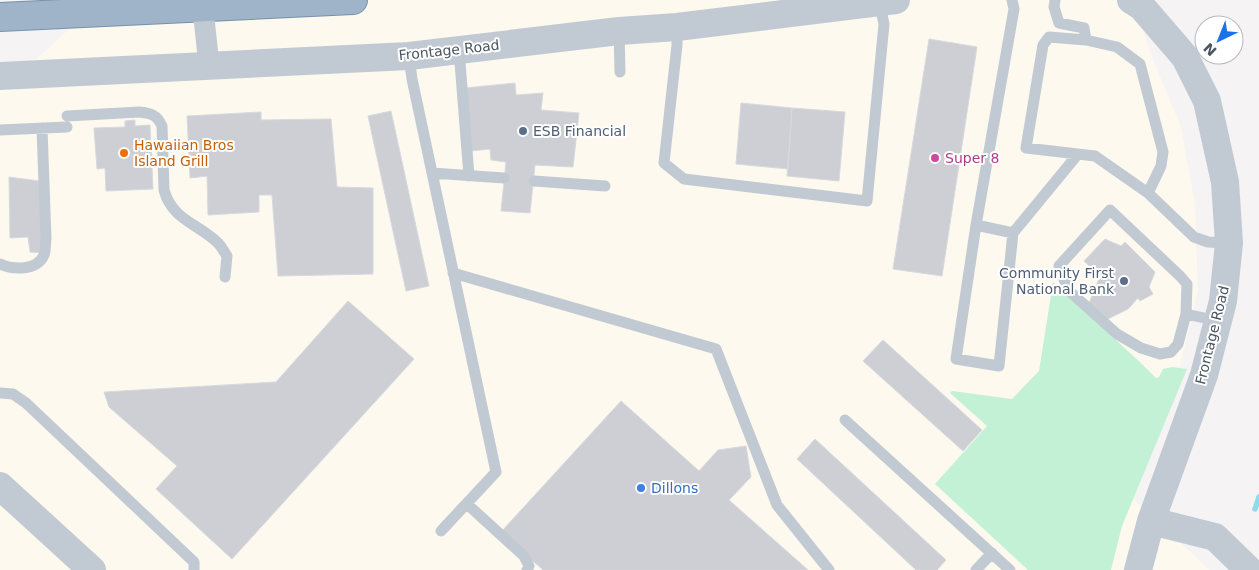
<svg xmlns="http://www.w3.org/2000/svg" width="1259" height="570" font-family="'DejaVu Sans',sans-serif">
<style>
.commercial{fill:#fdf9ef}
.green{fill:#c3f1d5}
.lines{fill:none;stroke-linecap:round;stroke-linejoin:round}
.stream{stroke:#90daee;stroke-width:5.5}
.building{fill:#cdcfd5;stroke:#d7d9de}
.trunk-casing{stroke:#7690ad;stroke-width:30}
.service{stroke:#c1cad2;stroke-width:11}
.minor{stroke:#c1cad2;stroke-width:21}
.tertiary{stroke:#c1cad2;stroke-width:28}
.trunk{stroke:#9fb4c9;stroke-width:28}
.service-dot{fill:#5c6f8a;stroke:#fff;stroke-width:2}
.food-dot{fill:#e8710a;stroke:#fff;stroke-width:2}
.hotel-dot{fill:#d1479c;stroke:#fff;stroke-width:2}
.shop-dot{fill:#3f7fe0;stroke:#fff;stroke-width:2}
.labels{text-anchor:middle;stroke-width:4;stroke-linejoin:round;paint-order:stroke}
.street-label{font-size:14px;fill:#4a5661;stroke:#fff}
.service-label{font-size:14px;fill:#4e5e75;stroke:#fff;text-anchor:start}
.food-label{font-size:14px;fill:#c56008;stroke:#fff;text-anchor:start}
.hotel-label{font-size:14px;fill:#b23c85;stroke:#fff;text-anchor:start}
.shop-label{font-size:14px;fill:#366cbe;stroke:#fff;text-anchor:start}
</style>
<rect width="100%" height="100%" fill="#f5f3f3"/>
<path class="commercial" d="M101,0h1032l18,55 30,72 14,77 3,86 -20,85 -47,122 79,73h-1210v-505l31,-1z"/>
<path class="green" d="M1053,282l90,83 13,13 3,-1 4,-8 9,-2 15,2 -65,157 -11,44h-83l-93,-86 52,-58 -37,-33 2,-2 60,8 27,-28z"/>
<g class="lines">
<path class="stream" d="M1255,509l4,-12"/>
</g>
<path class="building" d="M929,39l48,8 -35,229 -49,-7z
M515,83l1,12 27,-2 -2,17 38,3 -6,54 -38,-2 -5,48 -29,-2 5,-49 -15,-2 -1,-11 -19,2 -6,-63z
M741,103l51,5 -4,61 -52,-5z
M792,108l53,4 -6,69 -52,-5z
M391,111l38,175 -23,5 -38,-175z
M261,112v8l70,-1 6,68 36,1v86l-95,2 -6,-81h-13v17l-51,3 -1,-39 -17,2 -3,-62z
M135,120v6l15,-1 3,64 -47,2 -1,-23 -8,1 -3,-41 31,-1v-6z
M9,177l30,4 5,72 -14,-1 -2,-15 -18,1z
M1105,239l16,7 4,-4 30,30 -6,15 4,7 -13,7 -2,-3 -10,11 -24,12 -16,-15 12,-30 -16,-15z
M348,301l66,58 -182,200 -76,-70 21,-23 -68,-59 -5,-15 172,-10z
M883,340l99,90 -19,21 -100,-90z
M621,401l78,70 19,-21 28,-4 5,31 -22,23 79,70h-265l-42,-38z
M815,439l131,121 -9,10h-21l-119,-111z"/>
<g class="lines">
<g class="trunk-casing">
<path id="trunk" d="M0,17l353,-17"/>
</g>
<path class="service" d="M1012,0l2,9 -38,216 -20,134 43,7 14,-133
M1055,0l-1,7 5,16 25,5 2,12 31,7 23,17 23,88 -2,14 -13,27
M677,27v18l-13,118 20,16 183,22 17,-177 -5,-23
M619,31l1,41
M1086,40l-37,-3 -6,8 -17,103 69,8 53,37 46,44 14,5 21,1
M459,50l10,126
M409,56l3,23 84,393 -55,59
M67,116l72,-4c12,1 18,3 23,14l2,64c8,30 35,34 54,53 4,4 6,9 9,13l-2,21
M0,130l67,-3
M432,173l72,5
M534,181l71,5
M1110,210l70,66 7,8 -1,30 -8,30 -7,8 -11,2 -19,-6 -24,-14 -49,-44 -9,-24z
M976,225l37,8 65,-79
M0,264c13,6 37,7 44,-9 2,-4 1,-11 2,-16l-4,-111
M453,273l263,76 61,156 52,65
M1186,314l32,7
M0,393l13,1 13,9 168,159v8
M845,420l165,150
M467,504l57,52 5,10 -2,4
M976,570l16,-17"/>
<path class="minor" d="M202,0l7,65"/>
<path class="tertiary" d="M1131,0l11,7 43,50 22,44 18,81 4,61 -6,58 -19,74 -53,146 -13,49
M0,76l409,-20 210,-25 58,-4 219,-27
M0,486l92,84
M1151,521l64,16 34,33"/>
<use href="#trunk" class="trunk"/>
</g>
<g class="service-dot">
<circle cx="523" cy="131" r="5"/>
<circle cx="1124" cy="281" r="5"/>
</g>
<circle class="food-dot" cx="124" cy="153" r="5"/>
<circle class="hotel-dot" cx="935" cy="158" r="5"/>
<circle class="shop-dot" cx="641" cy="488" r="5"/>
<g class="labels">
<g class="street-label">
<text transform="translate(449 50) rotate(-6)" y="5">Frontage Road</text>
<text transform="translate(1212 335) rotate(-76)" y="5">Frontage Road</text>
</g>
<g class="service-label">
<text x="533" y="136">ESB Financial</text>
<text x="1114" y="278" text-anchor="end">Community First<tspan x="1114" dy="16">National Bank</tspan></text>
</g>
<g class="food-label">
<text x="134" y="150">Hawaiian Bros<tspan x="134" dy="16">Island Grill</tspan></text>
</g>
<g class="hotel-label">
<text x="945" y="163">Super 8</text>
</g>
<g class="shop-label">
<text x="651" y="493">Dillons</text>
</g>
</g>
<g transform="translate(1219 40) rotate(223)"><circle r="24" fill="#ffffff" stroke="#b7bbc0"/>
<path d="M0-4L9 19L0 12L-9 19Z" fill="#1a73e8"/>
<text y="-8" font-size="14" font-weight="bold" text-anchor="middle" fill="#4a5661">N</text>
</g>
</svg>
